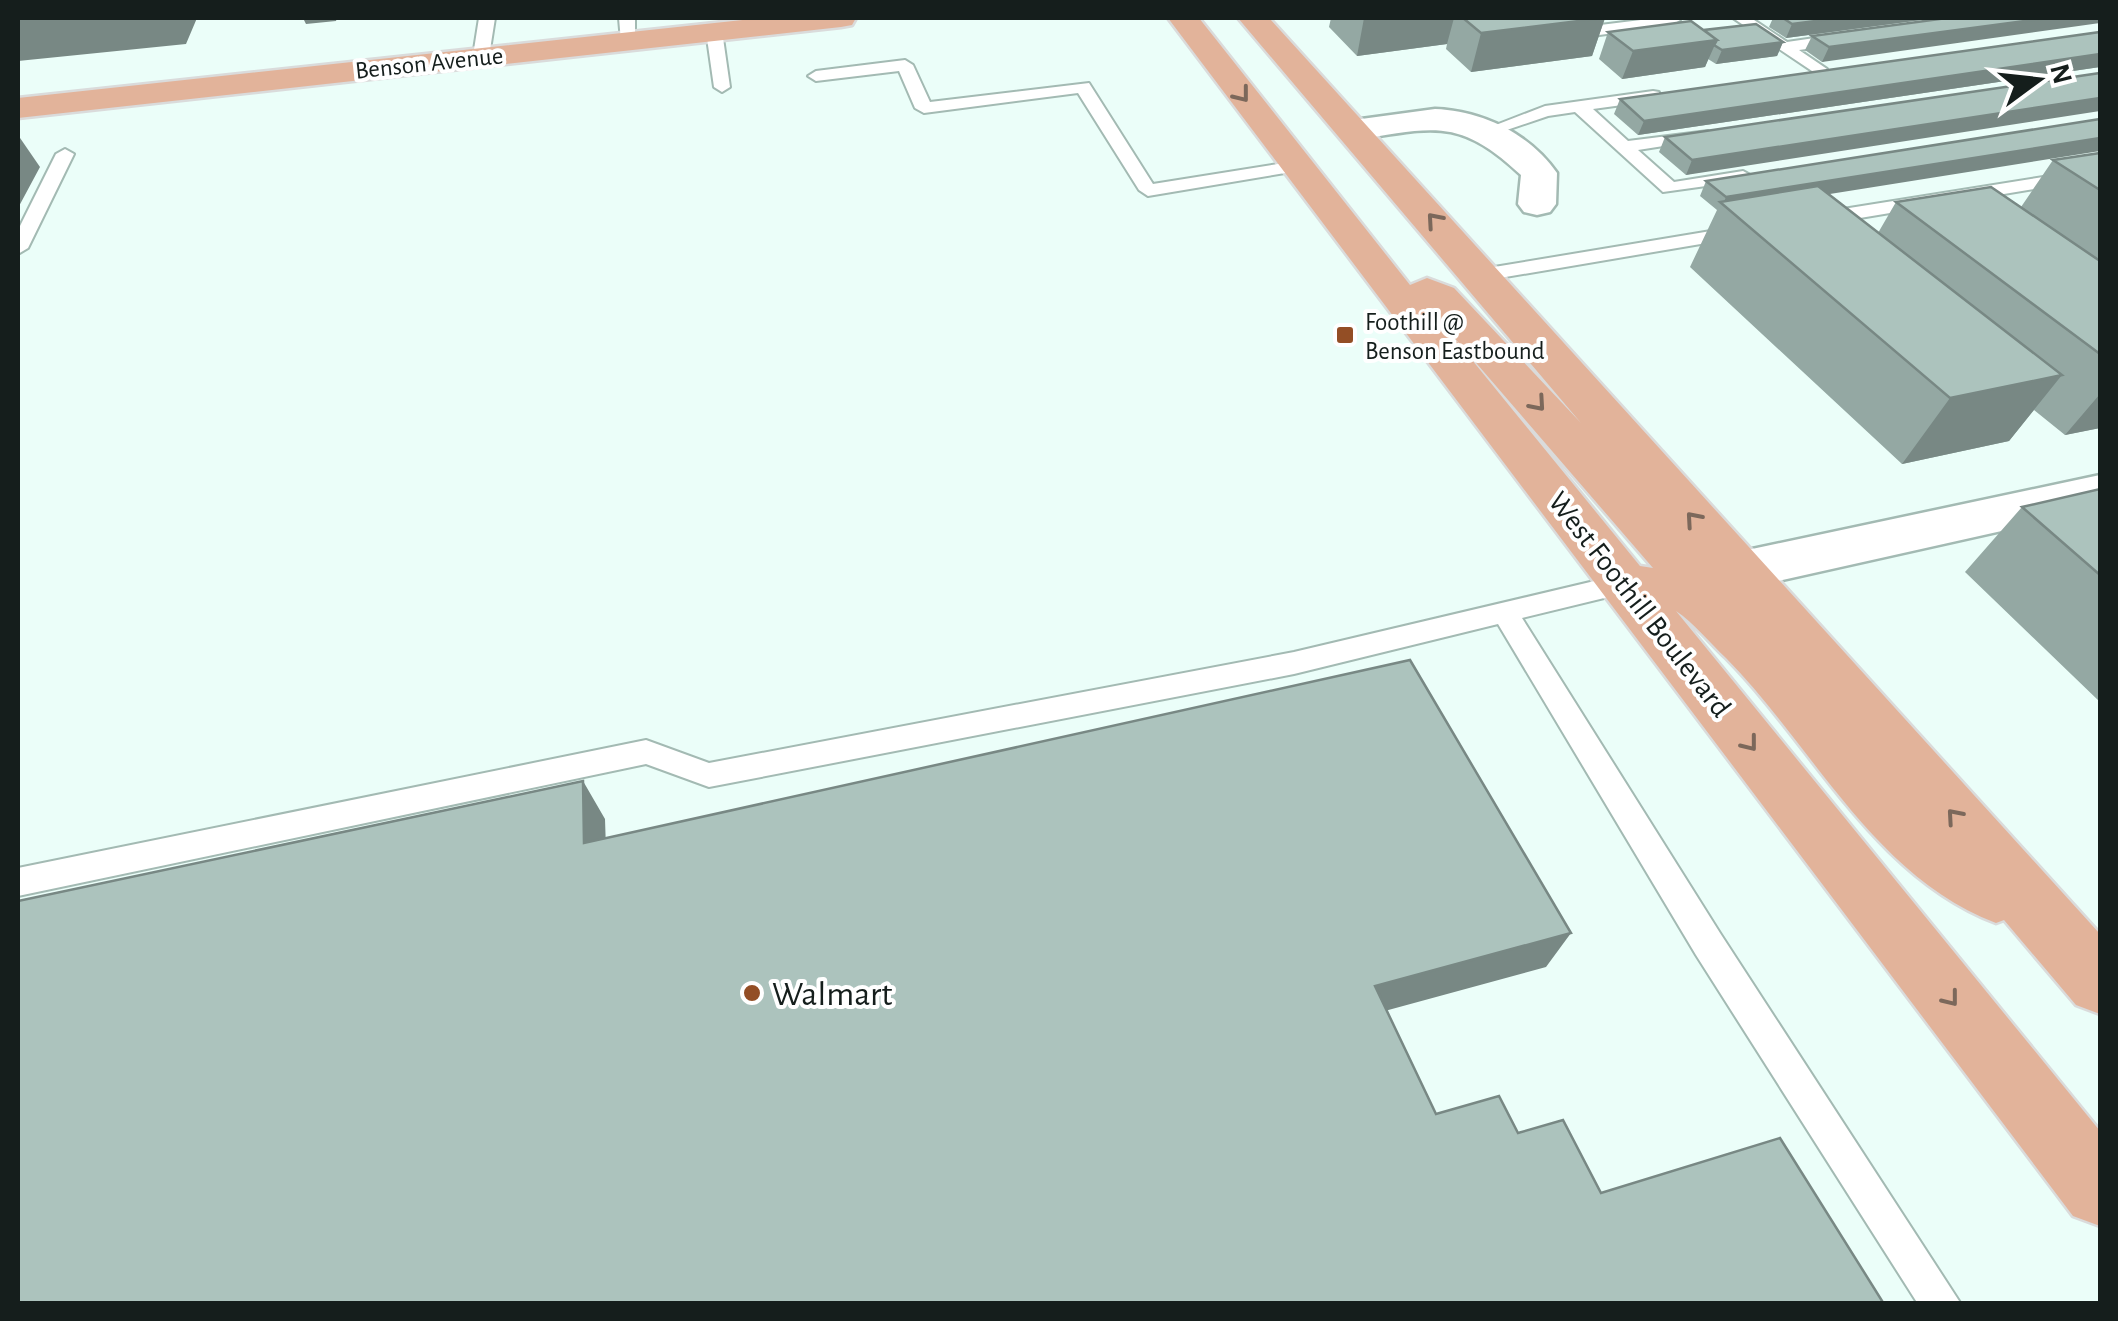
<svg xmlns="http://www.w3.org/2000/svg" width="2118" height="1321" font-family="'Alegreya Sans',sans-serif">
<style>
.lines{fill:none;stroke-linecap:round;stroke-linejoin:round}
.service-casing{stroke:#a3bab3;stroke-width:4}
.minor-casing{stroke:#a3bab3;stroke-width:5}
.primary-casing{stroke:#dadbdb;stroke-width:5}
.service{fill:#fff;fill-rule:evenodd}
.minor{fill:#fff;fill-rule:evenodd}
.primary{fill:#e2b39a;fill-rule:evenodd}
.wall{fill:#94a8a3}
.shaded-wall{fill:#788884}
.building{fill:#acc3bd;stroke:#788884;stroke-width:2.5}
.oneway{stroke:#7c685b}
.poi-dot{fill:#934e25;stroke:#fff;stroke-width:4}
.labels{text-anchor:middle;stroke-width:8;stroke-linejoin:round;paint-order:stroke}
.far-street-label{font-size:25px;fill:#151e1c;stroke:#fff}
.far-poi-label{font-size:25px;fill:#151e1c;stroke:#fff;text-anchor:start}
.street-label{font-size:30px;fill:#151e1c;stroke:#fff}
.near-poi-label{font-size:35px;fill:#151e1c;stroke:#fff;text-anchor:start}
</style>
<rect width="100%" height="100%" fill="#ebfef9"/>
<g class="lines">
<g class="service-casing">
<path id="service" d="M479,18h16l-6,38 -8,5 -8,-5z
M619,18h16v26l-14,-3z
M1657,18l23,2 -8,5 -80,11 -8,-5 8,-5z
M1733,18h18l36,24 55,-8 8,5 -8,5 -43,6 28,19v6l-6,2z
M714,26l8,5 8,56 -8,5 -8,-5 -8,-56z
M905,60l8,5 17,37 159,-19 64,101 144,-23 9,5 -9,5 -149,25 -9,-6 -61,-97 -154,20 -9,-5 -16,-37 -83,10 -8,-5 8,-5z
M1653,91l6,1v8l-66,9 35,32 80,-10v8l-70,11 36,32 69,-11 9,5 -3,4 -86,12 -88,-80 -27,4 -56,19 -9,-5 62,-24z
M65,149l9,5 -46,94 -10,6v-24l38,-76z
M2100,168v10l-282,47 -10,-6 10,-6z
M1741,226l10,6 -3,4 -266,45 -10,-6 10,-6z
M1624,574l9,3 4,7 -4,7 -111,27 198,315 241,371h-43l-222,-349 -198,-331 -204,50 -585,113 -63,-23 -628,132v-28l628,-128 63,23 585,-111z"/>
</g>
<g class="minor-casing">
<path id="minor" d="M1435,109c47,2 94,24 122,64l-1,31 -6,8 -13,3 -13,-3 -6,-8 3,-29c-63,-59 -88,-47 -167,-35l-12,-3 -5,-7 5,-7 12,-3z
M2100,475v34l-362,81 -18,-6 -8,-13 8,-13 18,-6z"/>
</g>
<g class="primary-casing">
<path id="primary" d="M761,18h95l-4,7 -11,2 -823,91v-20z
M1168,18h31l211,267 17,-7 27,10 127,135 -343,-405h31l831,916v80l-24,-9 -72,-85 -8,3c-122,-46 -183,-177 -270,-265 -16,-15 -32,-35 -50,-47l424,520v95l-27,-10zM1446,328l207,240 -13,-2z"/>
</g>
<use href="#service" class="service"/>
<use href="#minor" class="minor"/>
<use href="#primary" class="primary"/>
</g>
<path class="wall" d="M1331,18h274l-13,38 -121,16 -25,-23 1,-5 -90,12 -28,-29z
M1773,18h163l-150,20 -17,-11z
M1947,18l-125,44 -17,-12 7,-14z
M1704,30l79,12 -6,14 -61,8 -8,-5 -3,8 -83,12 -23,-20 9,-27z
M2100,32v35l-462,68 -24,-21 6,-15z
M2100,73l-414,102 -27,-23 6,-15z
M2100,153v275l-35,7 -31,-25 -25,31 -107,23 -212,-197 27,-57 -17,-14 6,-15 122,13 50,39 18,-31 125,5 32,-47z
M2100,489v213l-135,-130 57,-65z"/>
<path class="shaded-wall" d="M18,18h179l-11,26 -168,17z
M303,18h34l-1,3 -30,3z
M1364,18h90l-7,26 -90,12z
M1605,18l-13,38 -121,16 10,-39z
M1839,18h97l-150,20 6,-14z
M2048,18h52v5l-278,39 7,-15z
M1717,40l-12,27 -83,12 11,-28z
M1783,42l-6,14 -61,8 6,-14z
M2100,54v13l-462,68 6,-14z
M2100,98v13l-414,64 6,-15z
M18,135l22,32 -22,41z
M2100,138v13l-370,59 -7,-6 3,-7z
M2062,375l-53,66 -107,23 48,-66z
M2100,394v34l-35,7z
M583,781l22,38 2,61 -23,-37z
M1571,933l-25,34 -187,51 16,-32z"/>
<path class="building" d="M1463,18h140l-122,15z
M1783,18h56l-47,6z
M1947,18h101l-219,29 -17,-11z
M1691,21l26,19 -84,11 -25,-19z
M1756,24l27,18 -61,8 -8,-5 3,-5 -13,-10z
M2100,32v22l-456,67 -24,-22z
M2100,73v25l-408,62 -27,-23z
M2100,119v19l-374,59 -20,-16z
M2100,153v37l-47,-30z
M1818,186l244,189 -112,23 -230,-196z
M1991,187l109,74v93l-204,-152z
M2100,489v86l-78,-68z
M1410,660l161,273 -196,53 61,128 63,-18 19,37 45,-13 38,73 179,-55 104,166h-1866v-403l565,-120 1,62z"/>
<defs><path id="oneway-chevron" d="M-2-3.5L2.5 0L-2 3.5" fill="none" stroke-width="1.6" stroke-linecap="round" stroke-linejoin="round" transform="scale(2.5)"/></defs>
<g class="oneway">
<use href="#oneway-chevron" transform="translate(1242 95) rotate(52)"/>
<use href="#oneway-chevron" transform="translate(1434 220) rotate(-131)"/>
<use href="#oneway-chevron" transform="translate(1538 404) rotate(49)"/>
<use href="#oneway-chevron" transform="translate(1693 519) rotate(-131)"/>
<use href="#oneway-chevron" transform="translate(1750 744) rotate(52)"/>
<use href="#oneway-chevron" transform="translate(1954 816) rotate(-131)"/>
<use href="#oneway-chevron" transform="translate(1951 999) rotate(52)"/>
</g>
<g class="poi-dot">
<rect x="1335" y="325" width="20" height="20" rx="5"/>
<circle cx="752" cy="993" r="10"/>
</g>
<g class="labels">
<g class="far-street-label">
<text transform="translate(429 62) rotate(-6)" y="9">Benson Avenue</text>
</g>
<g class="far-poi-label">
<text x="1365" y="330">Foothill @<tspan x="1365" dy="29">Benson Eastbound</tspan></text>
</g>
<g class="street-label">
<text transform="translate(1640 604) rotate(52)" y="10">West Foothill Boulevard</text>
</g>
<g class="near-poi-label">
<text x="772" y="1005">Walmart</text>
</g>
</g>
<rect width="2118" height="1321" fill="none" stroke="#151e1c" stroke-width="40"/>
<g transform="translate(2038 80) rotate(75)" stroke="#ffffff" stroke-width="8" paint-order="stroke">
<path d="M0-8L18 38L0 25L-18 38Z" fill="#151e1c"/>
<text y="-15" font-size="28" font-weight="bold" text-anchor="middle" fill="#151e1c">N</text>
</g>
</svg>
